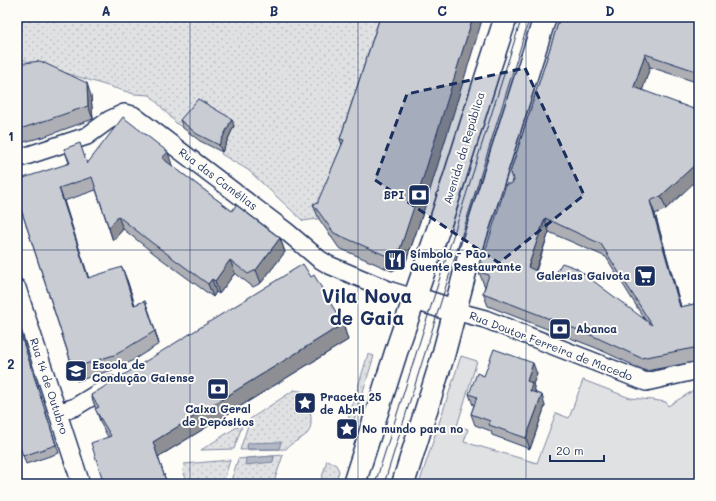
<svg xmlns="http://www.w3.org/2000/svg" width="716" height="501" font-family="Mali,sans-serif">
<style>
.grass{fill:url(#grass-dots);stroke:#7e88a0}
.garden{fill:#e0e1e3;stroke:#7e88a0}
.water{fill:#b3b8c5;stroke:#76819c}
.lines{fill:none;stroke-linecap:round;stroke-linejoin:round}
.street-casing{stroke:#1b2f5e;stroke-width:20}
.secondary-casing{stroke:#1b2f5e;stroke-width:25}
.street{stroke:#fdfcf7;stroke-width:17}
.secondary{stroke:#fdfcf7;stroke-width:22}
.tram{stroke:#1b2f5e;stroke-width:1}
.wall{fill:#adafb5;stroke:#1b2f5e;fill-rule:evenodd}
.shaded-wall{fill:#8d8f94;stroke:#1b2f5e}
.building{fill:#c9ccd3;stroke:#1b2f5e;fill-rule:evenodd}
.marked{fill:#1b2f5e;fill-opacity:0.2;stroke:#1b2f5e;stroke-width:3;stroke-dasharray:8 5;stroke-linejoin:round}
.grid{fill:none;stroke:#1b2f5e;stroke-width:1;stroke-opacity:0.55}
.labels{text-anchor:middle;stroke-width:4;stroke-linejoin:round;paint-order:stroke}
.street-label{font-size:11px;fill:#1b2f5e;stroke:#fdfcf7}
.poi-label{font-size:11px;font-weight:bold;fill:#1b2f5e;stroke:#fdfcf7;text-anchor:start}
.town-label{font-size:19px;font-weight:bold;fill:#1b2f5e;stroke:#fdfcf7}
.neatline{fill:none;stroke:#1b2f5e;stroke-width:1.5}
.grid-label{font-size:13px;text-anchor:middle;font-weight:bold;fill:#1b2f5e}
</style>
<defs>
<pattern id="grass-dots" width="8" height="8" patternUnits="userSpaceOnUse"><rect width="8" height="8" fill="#e0e1e3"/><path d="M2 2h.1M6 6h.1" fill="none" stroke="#c0c1c5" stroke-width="1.8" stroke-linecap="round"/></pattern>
</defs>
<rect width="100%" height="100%" fill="#fdfcf7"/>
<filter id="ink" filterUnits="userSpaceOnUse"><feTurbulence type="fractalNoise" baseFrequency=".025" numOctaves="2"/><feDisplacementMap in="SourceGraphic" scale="8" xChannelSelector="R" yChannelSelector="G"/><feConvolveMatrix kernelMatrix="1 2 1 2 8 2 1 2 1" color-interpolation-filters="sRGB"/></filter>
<g filter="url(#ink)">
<path class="grass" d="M27,17h363l-66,201 -21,3 -55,-51 -27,-16 13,-28 -34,-19 -18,20 -5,-3 -27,-29 -16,-1 -117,-36v-29z
M368,354l6,2 -23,74 -7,3z
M294,390c6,1 11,1 14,6 1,11 7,30 -1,38 -7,6 -15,8 -21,15l-46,1 10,-31z
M243,423l-9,26 -33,1z
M283,455l-9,27 -3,2h-41l8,-25z
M230,460l-7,24h-35l-5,-13 1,-7z
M327,460l9,5 3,6 -4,13h-15z"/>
<path class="garden" d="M461,356l16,5 -20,65 11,3 -4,13 73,21 19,-50 13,5 14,-38 47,18 23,2 13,2 2,4 31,-19v97h-280z"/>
<path class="water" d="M281,442l-2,7h-32l1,-6z
M274,456l-1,6 -28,3 1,-7z"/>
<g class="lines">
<g class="street-casing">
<path id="street" d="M17,159l70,-23 22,-16 15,-7 9,2 153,116 33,28 10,6 62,26 23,7
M17,288l64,196
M455,311l30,8 161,63 53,-12
M58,413l17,-6 36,-22"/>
</g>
<g class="secondary-casing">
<path id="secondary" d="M414,298l41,13
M354,484l45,-141 39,-113 49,-155 19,-58
M403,484l40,-128 27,-103 75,-236"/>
</g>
<use href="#street" class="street"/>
<use href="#secondary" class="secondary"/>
<path class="tram" d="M375,484l147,-467
M384,484l146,-467"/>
</g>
<path class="wall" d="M380,17l43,196 -18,51 -13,7 -53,-23 -20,-29 -6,-15 5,-1 24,-58 -2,-6z
M560,17h139v66l-49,-16 -8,23 24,119 -11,5 26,93 18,-4v58l-53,10 -50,-23 -108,-42 -5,-13 2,-7 -1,-1 -5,-13 34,-91 -3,-8zM549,232l57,25 39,63 -109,-49z
M17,64l74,32 2,23 -47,17 -29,8z
M180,120l54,6 -12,26 -22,-11 -17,-13z
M64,149l24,15 84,1v1l60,45 48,27 5,14 -24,31 -8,4 -18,-14 -16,21 -3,-2 -3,5 -57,-42 -33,-26 -10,12 -17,-51 -32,11 24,77 39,2 8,25 10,-4 14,43 -37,23 -45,14 -60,-184 52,-34z
M17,322l42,131 -33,11 -9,-26z
M343,324l5,16 -190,117 -50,-20 -7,-13 -10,-29z
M537,374l-4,10 3,9 9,13 -15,43 -38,-14 -1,-4 -16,-6 -4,-11 3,-9h-1l-4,-11 15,-18z"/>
<path class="shaded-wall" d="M473,17h10l-60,196 -18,51 -5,-15z
M645,54l5,13 -11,34 -5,-14z
M87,83l4,13 2,23 -5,-13z
M232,119l2,7 -12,26 -3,-7z
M168,152l4,13 -5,6 -5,-13z
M699,161v17l-33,31 -5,-13z
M59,188l5,13 29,90 -5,-13z
M650,201l5,13 30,107 -5,-14z
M118,216l5,13 -10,12 -4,-13z
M545,218l4,14 -17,48 -4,-13z
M280,238l5,14 -24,31 -5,-13z
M230,260l5,13 -16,21 -4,-13z
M122,267l5,13 12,38 -5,-13z
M212,279l4,13 -3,5 -5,-13z
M145,301l5,13 9,30 -4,-13z
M343,324l5,16 -190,117 9,27 -14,-42z
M533,363l4,11 -4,10 3,10 -3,7 -6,-20z
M542,395l3,11 -15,43 -4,-11z"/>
<path class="building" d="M380,17h93l-56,181 -17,51 -13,7 -53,-23 -21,-29 5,-1v-2l26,-61 -4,-1z
M560,17h139v55l-54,-18 -11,33 65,24v50l-38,35 -11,5 30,106 19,-4v44l-58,11 -50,-23 -108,-42 6,-18 -10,-3 27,-88h5l3,-3 -1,-5 -3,-3zM545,218l56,26 51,81 -76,-57 -14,-5 -10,16 -24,-12z
M40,61l47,22 1,23 -47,16 -24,8v-66z
M198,99l34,20 -13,26 -22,-11 -17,-14z
M123,117l45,35 -6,6 70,53 4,-6 44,33 -24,32 -8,4 -18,-14 -15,21 -3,-2 -4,5 -57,-42 -33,-26 -9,12 -17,-51 -33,11 29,90 34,-11 12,38 11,-4 10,30 -38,23 -44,14 -56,-171v-17l53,-17 -6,-14 16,-6 7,21z
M303,264l8,13 3,-2 29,49 -190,118 14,42h-63l-13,-41 20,-7 -16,-27 4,-2 -8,-12z
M17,323l39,122 -33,11 -6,-18z
M494,349l39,14 -6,18 5,2 -2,8 12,4 -16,43 -37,-13 1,-4 -19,-7 6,-17 -8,-3 8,-21 7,3z"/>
</g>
<path class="marked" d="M525,68l59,127 -85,68 -124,-83 32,-86z"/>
<path class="grid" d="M190,17v467M358,17v467M526,17v467M17,250h682"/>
<defs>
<g id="bank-square" transform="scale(1.15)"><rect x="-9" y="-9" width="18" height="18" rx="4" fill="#1b2f5e" stroke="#fdfcf7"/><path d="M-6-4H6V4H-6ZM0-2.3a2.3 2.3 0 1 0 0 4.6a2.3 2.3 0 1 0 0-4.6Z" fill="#fff"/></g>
<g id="restaurant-square" transform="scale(1.15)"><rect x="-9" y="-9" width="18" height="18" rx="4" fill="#1b2f5e" stroke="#fdfcf7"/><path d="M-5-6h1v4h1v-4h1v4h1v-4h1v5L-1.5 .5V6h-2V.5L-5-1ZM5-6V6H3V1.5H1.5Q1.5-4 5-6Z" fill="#fff"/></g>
<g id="supermarket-square" transform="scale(1.15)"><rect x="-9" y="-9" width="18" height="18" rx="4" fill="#1b2f5e" stroke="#fdfcf7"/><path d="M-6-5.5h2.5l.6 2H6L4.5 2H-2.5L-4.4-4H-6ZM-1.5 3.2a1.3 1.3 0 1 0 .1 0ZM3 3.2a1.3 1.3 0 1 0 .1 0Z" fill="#fff"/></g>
<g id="school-square" transform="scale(1.15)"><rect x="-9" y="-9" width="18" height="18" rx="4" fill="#1b2f5e" stroke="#fdfcf7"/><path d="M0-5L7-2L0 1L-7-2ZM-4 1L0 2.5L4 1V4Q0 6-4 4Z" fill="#fff"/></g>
<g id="sight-square" transform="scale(1.15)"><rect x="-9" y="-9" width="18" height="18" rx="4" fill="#1b2f5e" stroke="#fdfcf7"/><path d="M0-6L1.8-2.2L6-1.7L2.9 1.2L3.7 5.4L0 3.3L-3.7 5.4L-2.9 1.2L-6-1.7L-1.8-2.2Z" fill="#fff"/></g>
</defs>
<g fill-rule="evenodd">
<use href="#bank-square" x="419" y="195"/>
<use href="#restaurant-square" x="395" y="260"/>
<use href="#supermarket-square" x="645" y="276"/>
<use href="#bank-square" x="560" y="329"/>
<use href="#school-square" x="76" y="371"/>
<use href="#bank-square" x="218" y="389"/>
<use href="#sight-square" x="305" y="403"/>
<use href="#sight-square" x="347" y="429"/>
</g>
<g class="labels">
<g class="street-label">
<text transform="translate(464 148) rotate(-73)" y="4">Avenida da República</text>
<text transform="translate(218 179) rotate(37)" y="4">Rua das Camélias</text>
<text transform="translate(551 346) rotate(21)" y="4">Rua Doutor Ferreira de Macedo</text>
<text transform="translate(49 386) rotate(72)" y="4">Rua 14 de Outubro</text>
</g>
<g class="poi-label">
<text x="404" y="199" text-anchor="end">BPI</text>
<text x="410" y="258">Símbolo - Pão<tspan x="410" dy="13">Quente Restaurante</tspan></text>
<text x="630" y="280" text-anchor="end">Galerias Gaivota</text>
<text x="576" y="333">Abanca</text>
<text x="92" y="369">Escola de<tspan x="92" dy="13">Condução Gaiense</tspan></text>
<text x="320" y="401">Praceta 25<tspan x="320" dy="13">de Abril</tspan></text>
<text x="218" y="413" text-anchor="middle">Caixa Geral<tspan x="218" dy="13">de Depósitos</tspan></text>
<text x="362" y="433">No mundo para no</text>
</g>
<g class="town-label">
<text x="367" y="303">Vila Nova<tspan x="367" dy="22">de Gaia</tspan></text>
</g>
</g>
<rect width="716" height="501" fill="none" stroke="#fdfcf7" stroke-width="44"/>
<path d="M550 455v6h54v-6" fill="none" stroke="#1b2f5e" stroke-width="2"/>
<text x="556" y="455" font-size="12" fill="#1b2f5e" stroke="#fdfcf7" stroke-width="3" paint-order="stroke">20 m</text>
<rect x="22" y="22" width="672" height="457" class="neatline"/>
<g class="grid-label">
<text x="106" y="16">A</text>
<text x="274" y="16">B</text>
<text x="442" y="16">C</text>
<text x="610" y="16">D</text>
<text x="11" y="141">1</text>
<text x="11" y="369">2</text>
</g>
</svg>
